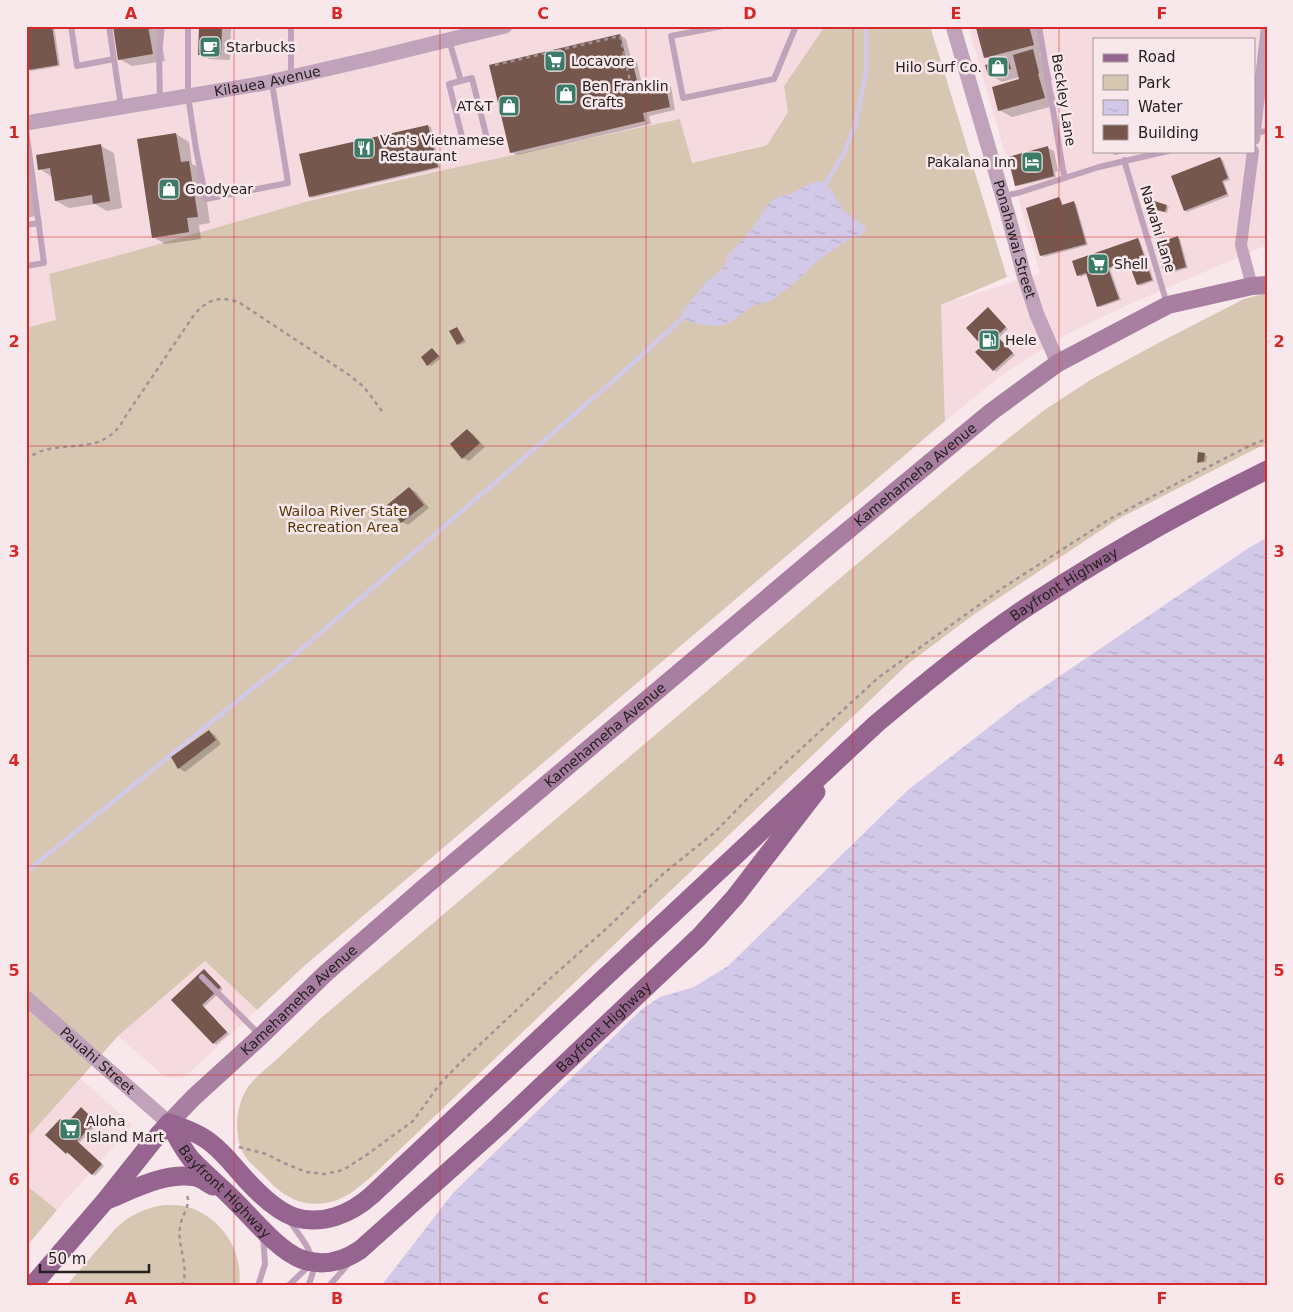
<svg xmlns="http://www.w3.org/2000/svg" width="1293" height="1312" font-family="'DejaVu Sans',sans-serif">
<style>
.built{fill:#f5dbe0;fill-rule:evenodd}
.green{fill:#d7c6b2}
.water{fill:url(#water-ripples)}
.shadow{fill:#0003}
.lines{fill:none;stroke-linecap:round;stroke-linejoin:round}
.stream{stroke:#d1c9e7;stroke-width:4.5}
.building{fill:#75574e}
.path{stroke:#a09395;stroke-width:2.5;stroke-dasharray:4 4;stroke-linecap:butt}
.service{stroke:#c0a3bb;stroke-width:6}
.minor{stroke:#c0a3bb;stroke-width:12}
.tertiary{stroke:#c0a3bb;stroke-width:15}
.secondary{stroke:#a87fa1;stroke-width:18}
.primary{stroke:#96658f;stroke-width:19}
.grid{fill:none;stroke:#d62828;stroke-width:1;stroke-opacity:0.55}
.labels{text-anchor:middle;stroke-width:5;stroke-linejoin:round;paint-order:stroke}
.poi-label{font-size:14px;fill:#262021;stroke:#f9e8eb;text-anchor:start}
.street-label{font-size:14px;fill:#262021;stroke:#f9e8eb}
.park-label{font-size:14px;fill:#543606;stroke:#f9e8eb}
.neatline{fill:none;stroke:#d62828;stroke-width:2}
.grid-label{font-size:16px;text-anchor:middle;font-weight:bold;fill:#d62828}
</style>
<defs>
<pattern id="water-ripples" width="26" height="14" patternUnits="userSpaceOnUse" patternTransform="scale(1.25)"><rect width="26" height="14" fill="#d1c9e7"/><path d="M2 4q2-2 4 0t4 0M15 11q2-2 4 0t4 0" fill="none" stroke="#b3acc6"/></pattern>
</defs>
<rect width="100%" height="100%" fill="#f9e8eb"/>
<path class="built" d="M26,26h799l-41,60 4,26 -21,32 -75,19 -12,-44 -241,52 -390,103 7,46 -30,8z
M968,26h299v219l-135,58 -67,32 -62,39 -58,47 -4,-116 99,-32zM1094,39h160v112h-160z
M205,961l52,49 -70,65 -7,3h-7l-8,-1 -47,-41z
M80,1078l53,47 -76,85 -31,-25v-46z"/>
<path class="green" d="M825,26h105l77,251 -66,28 4,116 -642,546 -46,43 -52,-49 -87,75 -92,103v-811l30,-8 -7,-46 89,-24 171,-49 130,-30 241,-52 12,44 75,-18 21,-33 -4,-26z
M1267,293v150l-149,76 -142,94 -67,50 -537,513c-14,12 -27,24 -46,27 -26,4 -43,-7 -60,-25 -6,-7 -14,-13 -19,-19 -13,-17 -12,-45 -4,-63 6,-15 21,-25 33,-36 15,-14 30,-28 45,-42l530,-449 114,-96 78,-62 49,-32 72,-39 80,-41z
M26,1185l31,25 -31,37z
M164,1205c8,0 16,0 24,2 33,10 56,44 51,79h-173l50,-58c14,-13 29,-20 48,-23z"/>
<path class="water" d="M819,181c15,5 15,19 26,30 7,6 15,11 22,18l-8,8 -10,2 -32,22 -21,21 -24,18 -19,6 -26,18 -10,2 -20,-2 -10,-3 -4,-4 -2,-4 26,-32 10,-7 7,-8 4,-11 22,-24 18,-27 10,-7 12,-3 19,-10z
M1267,538v748h-886l72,-93 188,-183 19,-13 34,-10 34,-21 180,-176 112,-87 230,-156z"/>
<path class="shadow" d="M26,26h28l6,40 -29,5 -2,-2z
M114,26h45l6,35 -33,5 -13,-7z
M200,26h31l-1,34 -21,-1 -9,-5z
M987,26h53l6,26 -7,2 7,4 6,22 -2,1 7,24 -45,12 -13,-7 21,-30v-3l-18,5 -13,-8 6,-11 -10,-6z
M620,35l6,4 5,19 6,4 7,31 21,-10 6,4 4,23 -26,6 2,8 -134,31 -6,-3z
M428,126l3,1 9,41 -128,30 -2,-1z
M176,134l13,8 3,22 10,5 8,54 -11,2 2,14 -36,5 -12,-7z
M101,146l13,7 8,55 -15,3 -12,-7 -26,4 -13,-7 -4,-24 -12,-8z
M1048,148l6,3 4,20 -3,1 1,5 -38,9 -2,-1z
M1113,151h21l-19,4 -2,-1z
M1220,158l3,2 7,20 -6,2 5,14 -42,16 -2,-2z
M26,165l6,4 8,46 -14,3z
M1059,198l2,1 2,7 11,-3 2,1 12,41 -44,12 -3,-2z
M1166,206l3,1 -2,6 -17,-5z
M1177,238l3,1 8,29 -21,6 -2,-2z
M1138,239l2,2 14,40 -14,5 -2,-2 -8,-21 -20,6 11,31 -20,7 -3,-1 -11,-32 -6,3 -3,-2z
M990,310l18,19 -9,9 16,17 -19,17 -19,-20 7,-6z
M457,328l2,2 7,12 -6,3 -2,-1z
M432,349l9,9 -10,8 -3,-1z
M467,430l6,4 12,13 -16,14 -6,-3z
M1199,454l8,2 -1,6 -5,1 -3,-1z
M410,488l6,4 13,16 -21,17 -6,-3z
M209,732l6,3 6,9 -36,28 -6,-4 -6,-11z
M204,970l19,19 -19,18 25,27 -13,11 -43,-45z
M84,1110l14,14 -19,19 25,23 -9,10 -25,-23 -1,1 -3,-1v-28z"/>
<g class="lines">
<path class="stream" d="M823,188l20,-33 12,-29 11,-53v-47
M26,872l272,-220 314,-270 74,-67"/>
</g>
<path class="building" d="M26,26h26l6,39 -30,5 -2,-8z
M113,26h35l5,28 -35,6z
M199,26h23l-1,29h-23z
M982,26h47l5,19 -50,13 -8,-30z
M620,34l6,24 5,-1 9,35 8,-1 -1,-4 18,-5 5,25 -27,6 2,8 -135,32 -21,-88z
M1033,49l6,24 -1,1 7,24 -47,13 -6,-24 27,-8 -6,-24z
M1008,58l3,11 -23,6 -3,-10z
M428,125l10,42 -129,30 -10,-43z
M176,133l5,29 8,-1 9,56 -11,1 2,14 -37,6 -15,-99z
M101,144l9,57 -17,3 -1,-9 -37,6 -5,-33 -12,2 -2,-15z
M1048,146l6,30 -39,10 -7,-29z
M1220,157l8,21 -6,3 5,13 -43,17 -13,-35z
M1059,197l3,8 12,-4 12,43 -46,12 -14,-48z
M1151,200l16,5 -2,7 -16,-4z
M1178,236l8,31 -22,6 -9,-29z
M1138,238l14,42 -15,5 -9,-24 -20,7 11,31 -22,8 -11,-34 -9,3 -5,-15z
M988,307l18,20 -9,9 16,17 -20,18 -18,-19 7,-6 -16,-18z
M457,327l7,13 -7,5 -8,-14z
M432,348l7,8 -12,10 -6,-9z
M467,429l13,14 -18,16 -12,-15z
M1198,452l7,1 -1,8 -7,2z
M409,487l15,18 -23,18 -14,-18z
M209,730l7,10 -38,29 -7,-12z
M204,969l17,18 -19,18 25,27 -14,12 -42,-44z
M81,1107l15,15 -19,19 25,23 -10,11 -25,-23 -1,2 -21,-19 15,-16 6,5z"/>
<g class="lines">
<path class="path" d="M495,65l125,-29 12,54 36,-8
M26,460c24,-22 63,-5 87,-27 5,-4 9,-10 12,-16l69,-102c13,-16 27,-20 46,-12l109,72 15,12 18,24
M239,1147l27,7 18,9 22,9 19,2 18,-4 22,-14 48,-35 27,-37 16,-17 87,-82 64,-57 56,-54 52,-42 37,-38 127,-117 125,-90 104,-67 98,-52 47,-24 14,-5
M182,1286c8,-19 -5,-39 -2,-59 1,-9 8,-18 8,-27 0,-2 -1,-5 -2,-7"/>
<path class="service" d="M71,26l6,40 37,-7
M109,26l12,80
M188,26v70l8,53 10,50 82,-16 -16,-100
M723,26l-52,10 12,62 91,-19 22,-53
M1039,26l24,144 2,8
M449,40l12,41
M291,77v-51
M472,78l15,61 -23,6 -15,-61z
M160,99l-1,-46 3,-27
M26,130l18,133 -18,3
M1254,133l13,-2
M1124,160l43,144
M1003,196l15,-3 81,-26 69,-16
M26,225l13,-2
M202,977l58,58
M289,1220c8,12 21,27 24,42 2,8 -2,17 -5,24
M258,1286l7,-22 -2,-29
M288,1286l22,-21
M329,1286l21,-24"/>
<path class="minor" d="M1254,139l13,-113
M1252,286l-11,-41 12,-94"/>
<g class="tertiary">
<path id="s1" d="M953,26l54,185 17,64 13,40 21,48"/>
<path id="s2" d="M26,123l239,-40 105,-24 135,-33"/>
<path id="s3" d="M26,998l143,125"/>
</g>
<path class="secondary" id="s4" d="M169,1123l25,-26 67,-61 65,-63 101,-88 390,-329 174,-144 67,-49 110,-58 84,-19 15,-1"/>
<g class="primary">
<path id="s5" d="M169,1123c14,5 30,10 42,20 17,13 29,32 45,47 10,10 24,22 38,27 28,9 57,-3 78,-22l504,-471c50,-42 100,-83 154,-119 76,-50 155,-95 237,-135"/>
<path id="s6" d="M169,1123c7,12 13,25 22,36 12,13 26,24 39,37 19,18 47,54 71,63 21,8 41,3 59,-9l139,-124 200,-189 36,-40 81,-105"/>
<path d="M107,1200c27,-11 58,-28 88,-23 6,1 12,6 18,9"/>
<path d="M32,1286l73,-85 47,-59 17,-19"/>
</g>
</g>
<path class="grid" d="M234,26v1260M440,26v1260M646,26v1260M853,26v1260M1059,26v1260M26,237h1241M26,446h1241M26,656h1241M26,866h1241M26,1075h1241"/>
<defs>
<g id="cafe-square" transform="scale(1.125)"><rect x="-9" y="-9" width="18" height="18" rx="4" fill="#3b7b68" stroke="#f9e8eb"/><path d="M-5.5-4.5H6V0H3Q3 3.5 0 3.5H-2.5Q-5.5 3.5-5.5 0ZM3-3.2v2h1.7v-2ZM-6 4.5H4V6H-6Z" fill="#fff"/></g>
<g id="supermarket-square" transform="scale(1.125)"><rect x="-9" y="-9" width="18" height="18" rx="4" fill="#3b7b68" stroke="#f9e8eb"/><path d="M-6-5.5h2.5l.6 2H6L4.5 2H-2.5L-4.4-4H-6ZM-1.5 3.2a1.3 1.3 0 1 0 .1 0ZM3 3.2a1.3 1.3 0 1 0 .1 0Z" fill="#fff"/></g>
<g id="shop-square" transform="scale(1.125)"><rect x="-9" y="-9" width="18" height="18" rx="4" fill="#3b7b68" stroke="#f9e8eb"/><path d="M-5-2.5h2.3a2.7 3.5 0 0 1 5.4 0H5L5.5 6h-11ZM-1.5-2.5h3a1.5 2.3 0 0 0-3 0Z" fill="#fff"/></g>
<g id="restaurant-square" transform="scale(1.125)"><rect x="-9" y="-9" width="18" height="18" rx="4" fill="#3b7b68" stroke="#f9e8eb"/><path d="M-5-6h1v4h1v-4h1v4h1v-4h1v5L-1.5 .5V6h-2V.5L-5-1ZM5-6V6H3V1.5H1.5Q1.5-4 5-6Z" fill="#fff"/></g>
<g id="hotel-square" transform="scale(1.125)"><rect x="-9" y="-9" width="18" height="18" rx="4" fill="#3b7b68" stroke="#f9e8eb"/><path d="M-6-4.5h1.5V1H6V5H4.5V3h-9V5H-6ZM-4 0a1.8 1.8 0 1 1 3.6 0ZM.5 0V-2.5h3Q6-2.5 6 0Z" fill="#fff"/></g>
<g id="fuel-square" transform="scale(1.125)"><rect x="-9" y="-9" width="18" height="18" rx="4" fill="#3b7b68" stroke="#f9e8eb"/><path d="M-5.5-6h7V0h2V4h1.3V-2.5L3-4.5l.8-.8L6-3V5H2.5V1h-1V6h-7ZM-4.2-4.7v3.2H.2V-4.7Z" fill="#fff"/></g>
</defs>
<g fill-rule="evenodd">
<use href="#cafe-square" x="210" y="47"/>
<use href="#supermarket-square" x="555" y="61"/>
<use href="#shop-square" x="998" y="67"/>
<use href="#shop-square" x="566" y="94"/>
<use href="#shop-square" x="509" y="106"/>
<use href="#restaurant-square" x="364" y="148"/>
<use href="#hotel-square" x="1032" y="162"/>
<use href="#shop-square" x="169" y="189"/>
<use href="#supermarket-square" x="1098" y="264"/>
<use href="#fuel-square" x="989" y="340"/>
<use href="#supermarket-square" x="70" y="1129"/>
</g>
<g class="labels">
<g class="poi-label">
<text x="226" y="52">Starbucks</text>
<text x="571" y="66">Locavore</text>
<text x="982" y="72" text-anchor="end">Hilo Surf Co.</text>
<text x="582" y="91">Ben Franklin<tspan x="582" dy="16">Crafts</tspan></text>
<text x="493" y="111" text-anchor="end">AT&amp;T</text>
<text x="380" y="145">Van's Vietnamese<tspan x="380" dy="16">Restaurant</tspan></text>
<text x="1016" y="167" text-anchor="end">Pakalana Inn</text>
<text x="185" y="194">Goodyear</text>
<text x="1114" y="269">Shell</text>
<text x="1005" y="345">Hele</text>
<text x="86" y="1126">Aloha<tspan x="86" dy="16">Island Mart</tspan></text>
</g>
<g class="street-label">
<text dy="5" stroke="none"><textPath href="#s2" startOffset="245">Kilauea Avenue</textPath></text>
<text transform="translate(1064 100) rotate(81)" y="5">Beckley Lane</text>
<text transform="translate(1158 229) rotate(73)" y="5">Nawahi Lane</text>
<text dy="5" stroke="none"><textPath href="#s1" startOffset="222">Ponahawai Street</textPath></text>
<text dy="5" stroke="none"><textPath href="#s4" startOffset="989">Kamehameha Avenue</textPath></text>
<text dy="5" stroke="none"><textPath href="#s5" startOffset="1168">Bayfront Highway</textPath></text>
<text dy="5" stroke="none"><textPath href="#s4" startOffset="584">Kamehameha Avenue</textPath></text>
<text dy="5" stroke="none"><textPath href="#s4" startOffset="179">Kamehameha Avenue</textPath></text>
<text dy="5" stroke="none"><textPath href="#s6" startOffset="584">Bayfront Highway</textPath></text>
<text dy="5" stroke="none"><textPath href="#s3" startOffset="95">Pauahi Street</textPath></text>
<text dy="5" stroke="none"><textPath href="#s6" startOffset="89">Bayfront Highway</textPath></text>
</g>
<g class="park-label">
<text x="343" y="516">Wailoa River State<tspan x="343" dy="16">Recreation Area</tspan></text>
</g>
</g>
<rect width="1293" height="1312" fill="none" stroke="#f9e8eb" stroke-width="55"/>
<rect x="1093" y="38" width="162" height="115" fill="#f9e8eb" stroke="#a5989a"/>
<rect x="1103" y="54" width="25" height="8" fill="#96658f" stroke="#a5989a"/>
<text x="1138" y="62" font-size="15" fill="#262021">Road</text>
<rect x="1103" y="75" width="25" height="15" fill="#d7c6b2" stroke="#a5989a"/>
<text x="1138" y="88" font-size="15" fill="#262021">Park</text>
<rect x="1103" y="100" width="25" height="15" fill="url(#water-ripples)" stroke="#a5989a"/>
<text x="1138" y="112" font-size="15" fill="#262021">Water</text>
<rect x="1103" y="125" width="25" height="15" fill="#75574e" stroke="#a5989a"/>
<text x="1138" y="138" font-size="15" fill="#262021">Building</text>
<path d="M40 1264v8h109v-8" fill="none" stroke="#262021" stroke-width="2.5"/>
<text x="48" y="1264" font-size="15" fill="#262021" stroke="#f9e8eb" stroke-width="4" paint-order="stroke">50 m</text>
<rect x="28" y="28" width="1238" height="1256" class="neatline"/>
<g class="grid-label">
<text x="131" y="19">A</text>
<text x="337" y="19">B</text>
<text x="543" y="19">C</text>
<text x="750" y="19">D</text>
<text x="956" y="19">E</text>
<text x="1162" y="19">F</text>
<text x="14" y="138">1</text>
<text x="1279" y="138">1</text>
<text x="14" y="347">2</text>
<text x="1279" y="347">2</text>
<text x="14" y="557">3</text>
<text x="1279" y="557">3</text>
<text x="14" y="766">4</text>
<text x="1279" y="766">4</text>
<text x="14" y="976">5</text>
<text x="1279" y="976">5</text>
<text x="14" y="1185">6</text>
<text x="1279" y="1185">6</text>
<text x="131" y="1304">A</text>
<text x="337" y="1304">B</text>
<text x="543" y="1304">C</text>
<text x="750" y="1304">D</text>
<text x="956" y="1304">E</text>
<text x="1162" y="1304">F</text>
</g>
</svg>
